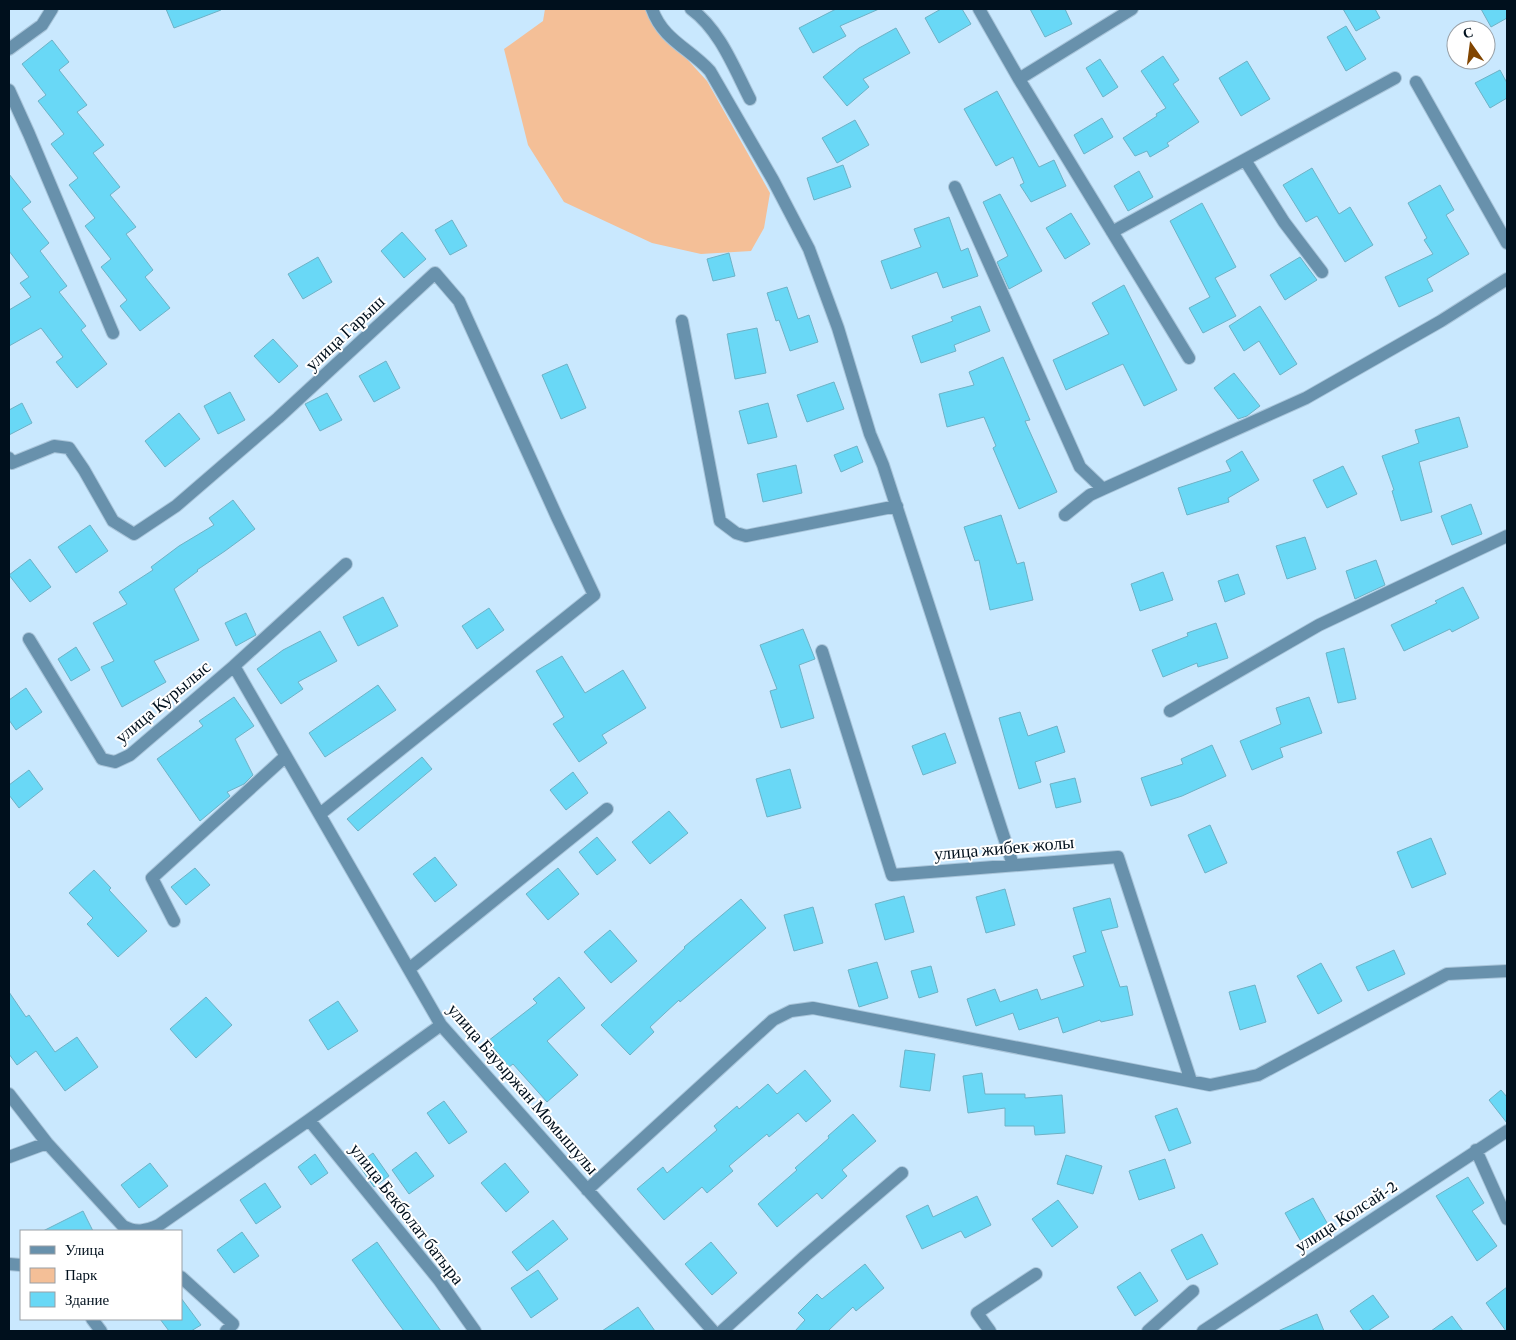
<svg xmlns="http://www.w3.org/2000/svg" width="1516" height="1340" font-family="'Crimson Pro',serif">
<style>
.green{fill:#f4bf97}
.building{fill:#69d8f6;stroke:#6eb2c6}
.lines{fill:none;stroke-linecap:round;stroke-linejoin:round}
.minor-casing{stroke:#a9c5da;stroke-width:14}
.minor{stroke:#6891ac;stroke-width:12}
.labels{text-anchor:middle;stroke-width:4;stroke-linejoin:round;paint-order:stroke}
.street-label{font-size:18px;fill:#00101d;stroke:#fff}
</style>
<rect width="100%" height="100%" fill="#c9e8fe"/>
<path class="green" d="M545,9h101l17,28 24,22 20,22 63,112 -6,35 -13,23 -50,3 -49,-11 -88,-41 -36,-57 -24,-96 39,-28z"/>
<path class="building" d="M166,9h55v1l-47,18z
M836,9h43l-39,17 6,10 -33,17 -14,-25z
M941,9h21l9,15 -32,19 -14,-25z
M1030,9h35l7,15 -27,13z
M1343,9h32l5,9 -24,13z
M1481,9h26v9l-16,9z
M1346,26l20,33 -20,12 -19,-34z
M896,28l14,25 -47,26 6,8 -22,19 -24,-29 36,-29z
M52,40l17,22 -10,8 28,35 -10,7 27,33 -11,8 27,34 -10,8 26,32 -10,7 27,36 -8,7 25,31 -30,23 -20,-25 7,-6 -26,-33 10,-8 -26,-33 10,-8 -26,-33 9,-7 -27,-34 13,-10 -26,-33 8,-6 -24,-31z
M1163,56l16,24 -6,4 26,38 -32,21 2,3 -19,11 -3,-6 -12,5 -12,-18 34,-22 -1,-2 10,-6 -25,-37z
M1100,59l18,28 -15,10 -17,-29z
M1247,61l23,38 -29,17 -22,-38z
M1500,70l7,13v15l-17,10 -15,-25z
M997,91l42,76 15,-7 12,26 -35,16 -11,-17 4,-2 -11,-26 -17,9 -32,-57z
M1102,118l11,19 -29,17 -10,-19z
M855,120l14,25 -32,18 -15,-25z
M843,165l8,22 -37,13 -7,-22z
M1312,168l27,46 11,-7 23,38 -28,17 -28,-46 -11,6 -23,-37z
M1139,171l14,26 -25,14 -14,-25z
M9,174l22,28 -9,7 27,34 -9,8 27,35 -8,6 27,34 -5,4 26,34 -30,24 -21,-26 7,-5 -22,-29 -32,18v-36l22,-13 -11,-14 9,-6 -20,-26z
M1440,185l14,25 -8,5 23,39 -42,25 6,12 -34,16 -14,-30 48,-23 -9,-14 3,-2 -19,-35z
M1000,194l42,77 -33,18 -12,-27 11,-6 -25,-54z
M1202,203l34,64 -21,11 21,38 -33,17 -14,-25 21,-11 -40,-76z
M1071,213l19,31 -25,15 -19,-31z
M949,217l12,34 7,-3 10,28 -35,12 -6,-16 -46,17 -10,-28 40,-14 -7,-18z
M452,220l15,26 -17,9 -15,-25z
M402,232l24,27 -22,19 -23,-27z
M729,253l6,23 -22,5 -6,-22z
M318,257l14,25 -29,17 -15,-25z
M1300,257l17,23 -32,20 -15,-25z
M1124,285l53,105 -33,16 -21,-42 -57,26 -13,-30 56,-26 -17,-31z
M787,287l11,32 11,-4 9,27 -28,9 -11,-31 -3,1 -9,-28z
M980,306l10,25 -36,14 2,6 -35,12 -9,-27 41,-15 -2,-4z
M1260,306l37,58 -17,11 -21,-34 -15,10 -15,-25z
M757,328l9,45 -31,6 -8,-45z
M273,339l25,27 -19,17 -25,-27z
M1003,357l27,63 -5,1 32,71 -38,17 -26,-61 3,-2 -12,-29 -37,10 -8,-33 35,-9 -5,-13z
M386,361l14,27 -26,14 -15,-26z
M567,364l19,44 -25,11 -19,-44z
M1234,373l26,33 -13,10 -9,3 -24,-31z
M834,382l10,27 -37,13 -10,-27z
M230,392l15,28 -27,14 -14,-28z
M327,393l15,27 -22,11 -15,-27z
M22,403l10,20 -23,12v-25z
M768,403l9,34 -29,7 -9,-33z
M179,413l21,26 -35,28 -20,-26z
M1459,417l9,30 -49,15 13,50 -31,9 -9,-30 2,-1 -12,-34 37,-13 -4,-13z
M857,446l6,16 -22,10 -7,-17z
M1242,451l17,29 -31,18 1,4 -42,13 -9,-27 53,-17 -5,-10z
M796,465l6,28 -39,9 -6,-28z
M1343,466l14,28 -30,14 -14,-28z
M233,500l22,29 -30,22 -28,19 1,1 -24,18 25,51 -45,21 12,21 -44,25 -21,-40 13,-6 -21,-38 34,-19 -8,-12 34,-22 -2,-3 28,-21 35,-21 -5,-7z
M1471,504l11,30 -30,11 -11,-29z
M1001,515l16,49 7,-2 9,38 -43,10 -11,-50 -4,1 -11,-34z
M90,525l18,26 -32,22 -18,-26z
M1305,537l11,32 -29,10 -11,-33z
M30,559l21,28 -21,15 -21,-27z
M1376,560l9,25 -30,14 -9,-28z
M1163,572l10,28 -33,11 -9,-27z
M1238,574l7,20 -20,8 -7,-21z
M1463,587l16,31 -27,14 -2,-3 -46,22 -13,-26 46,-22 -2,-2z
M383,597l15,29 -40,20 -15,-29z
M489,608l15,22 -27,19 -15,-23z
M246,613l10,22 -20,11 -11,-23z
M1216,623l12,35 -30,9 -1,-4 -34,14 -11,-27 36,-14 -1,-3z
M803,629l12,30 -16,6 15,53 -33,10 -11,-37 7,-2 -17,-44z
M320,631l17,30 -39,21 5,7 -22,15 -24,-35 26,-19z
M76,647l14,23 -19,11 -13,-22z
M1344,648l12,51 -18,4 -12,-50z
M562,656l23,37 38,-23 23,38 -44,27 5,8 -28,19 -26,-38 11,-7 -28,-46z
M378,685l18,25 -71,47 -16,-24z
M26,688l16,24 -26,18 -7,-10v-20z
M234,697l20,29 -19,13 18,36 -9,9 -17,8 3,4 -30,25 -43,-62 46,-33 -4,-5z
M1309,697l13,36 -42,15 3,9 -31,13 -12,-29 41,-17 -5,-16z
M1020,712l8,24 29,-10 8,26 -30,10 6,20 -22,7 -20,-71z
M945,733l11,30 -33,12 -11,-29z
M1212,745l14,31 -44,20 -31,10 -10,-28 42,-14 -2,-5z
M422,757l10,12 -74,62 -11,-12z
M790,769l11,39 -34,9 -11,-38z
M29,770l14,19 -24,19 -10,-13v-10z
M573,772l15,21 -22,17 -16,-20z
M1075,778l6,24 -25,6 -6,-24z
M669,811l19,22 -38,31 -18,-22z
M1210,825l17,38 -22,10 -17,-38z
M597,837l19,23 -19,15 -18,-23z
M1431,838l15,36 -34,14 -15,-36z
M435,857l22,28 -22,17 -22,-28z
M195,868l15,17 -24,20 -15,-18z
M558,868l21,26 -31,26 -22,-26z
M94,870l17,18 -2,2 38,41 -29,26 -31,-33 6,-6 -24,-25z
M1005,889l10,36 -29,8 -10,-36z
M904,896l10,36 -29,8 -10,-36z
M1110,898l8,29 -17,4 19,56 7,-1 6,29 -32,7 -1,-2 -37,13 -5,-16 -39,13 -6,-17 -37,13 -9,-27 28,-10 5,13 37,-13 4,11 43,-14 -11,-30 13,-4 -13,-44z
M741,899l25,29 -86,74 -1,-2 -29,27 4,5 -24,23 -29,-30 84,-77 -1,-1z
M813,907l10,36 -29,8 -10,-36z
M610,930l27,31 -26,22 -27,-31z
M1394,950l11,24 -37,17 -12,-24z
M877,962l11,36 -29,9 -11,-37z
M1321,963l21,38 -24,13 -21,-38z
M931,966l7,26 -19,6 -8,-27z
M559,977l26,31 -38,33 31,34 -31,27 -34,-38 -4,3 -21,-26 49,-38 -4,-4z
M1255,985l11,37 -26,8 -11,-38z
M9,992l17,25 3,-2 26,37 22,-15 21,30 -33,24 -29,-40 -19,14 -8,-11z
M206,997l26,28 -36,33 -26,-29z
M338,1001l20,30 -30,19 -19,-30z
M905,1050l30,4 -5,37 -30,-4z
M805,1070l26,31 -25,21 -8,-9 -29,24 -2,-3 -38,32 4,5 -26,22 -5,-6 -38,33 -27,-31 26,-22 4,6 50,-43 -3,-4 23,-20 2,3 29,-25 9,10z
M982,1073l3,21h40v4l37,-3 3,38 -30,2 -1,-9h-29v-18l-37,5 -5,-37z
M1501,1090l6,7v26l-18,-23z
M444,1101l23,31 -18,12 -22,-31z
M1177,1108l14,35 -22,8 -14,-35z
M853,1114l23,27 -34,29 5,6 -25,23 -5,-6 -40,34 -19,-23 39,-34 -2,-2 34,-30 -1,-2z
M416,1152l18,24 -25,18 -17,-24z
M373,1153l16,23 -15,11 -16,-23z
M315,1154l13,19 -17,12 -13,-18z
M1066,1155l36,11 -9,28 -36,-10z
M1165,1159l10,29 -36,12 -10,-29z
M150,1163l18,23 -29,22 -18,-23z
M505,1163l24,29 -23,20 -25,-29z
M1468,1177l16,26 -12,8 25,35 -20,15 -41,-65z
M265,1183l16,24 -25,17 -16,-24z
M977,1196l14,29 -26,13 -4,-7 -39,18 -16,-33 22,-11 5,12z
M1313,1198l18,32 -28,15 -18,-32z
M1058,1200l20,27 -26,20 -20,-28z
M83,1211l10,20h-50z
M553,1220l15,19 -41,32 -15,-19z
M242,1232l17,24 -25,17 -17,-23z
M1202,1234l16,30 -31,16 -16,-30z
M377,1242l17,24 47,65h-37l-18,-24 -34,-47z
M711,1242l26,31 -25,22 -27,-31z
M865,1264l19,24 -28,23 -3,-4 -25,24h-33l10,-11 -7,-7 19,-19 5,5z
M538,1270l20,29 -27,19 -20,-30z
M1140,1272l18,29 -23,15 -18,-29z
M1507,1287v44h-1l-20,-28z
M1373,1295l16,22 -21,14h-4l-14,-20z
M181,1298l20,27 -10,6h-22l-9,-12h21z
M638,1307l17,24h-53z
M1317,1314l7,17h-46z
M1452,1316l11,15h-32z"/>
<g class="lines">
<g class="minor-casing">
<path id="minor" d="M652,9c11,31 37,39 58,62l63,109 36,69 29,79 32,106 13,31 130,400
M691,9c29,21 43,59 59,90
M979,9l40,70 170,279
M9,49l33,-24 10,-16
M1019,79l113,-70
M1416,82l91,161
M9,90l20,44 84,199
M1245,160l39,62 38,50
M955,187l125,280 23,22
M1112,232l283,-154
M682,321l38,200 16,12 10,3 151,-30
M9,458l3,5 42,-17 15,2 15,22 29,51 21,13 42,-28 102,-88 157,-145 24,28 98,216 37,78 -274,219
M1065,515l25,-20 13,-6 203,-91 135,-77 66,-42
M29,639l73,120 13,3 15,-7 104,-89 112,-102
M822,651l70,224 226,-18 73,224
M234,666l207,359 272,306
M1170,711l149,-86 188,-89
M174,921l-22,-43 134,-122
M409,969l198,-160
M9,1094l38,49 76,83c12,7 23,5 36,-1l150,-105 132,-95
M309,1120l130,160 36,51
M1476,1150l31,69
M9,1157l38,-14
M587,1190l186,-170 18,-9 22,-3 397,77 48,-10 189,-101 60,-3
M9,1264l12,1
M181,1277l52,47 -7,7
M92,1319l9,12
M722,1331l83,-75 97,-83
M990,1331l-13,-18 59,-39
M1148,1331l45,-40
M1203,1331l304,-200"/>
</g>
<use href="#minor" class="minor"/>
</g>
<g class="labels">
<g class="street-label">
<text transform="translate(345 333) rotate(-43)" y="6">улица Гарыш</text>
<text transform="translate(163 702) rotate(-40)" y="6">улица Курылыс</text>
<text transform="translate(1004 848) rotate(-5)" y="6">улица жибек жолы</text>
<text transform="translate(523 1089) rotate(49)" y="6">улица Бауыржан Момышулы</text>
<text transform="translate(407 1214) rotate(52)" y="6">улица Бекболат батыра</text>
<text transform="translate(1346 1216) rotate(-33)" y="6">улица Колсай-2</text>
</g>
</g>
<rect width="1516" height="1340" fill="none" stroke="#00101d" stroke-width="20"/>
<rect x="20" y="1230" width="162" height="90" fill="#ffffff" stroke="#999fa5"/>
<rect x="30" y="1246" width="25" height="8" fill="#6891ac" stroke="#999fa5"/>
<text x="65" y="1255" font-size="15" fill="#00101d">Улица</text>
<rect x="30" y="1268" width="25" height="15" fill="#f4bf97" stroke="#999fa5"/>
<text x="65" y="1280" font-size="15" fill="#00101d">Парк</text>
<rect x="30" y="1292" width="25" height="15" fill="#69d8f6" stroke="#999fa5"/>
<text x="65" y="1305" font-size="15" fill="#00101d">Здание</text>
<g transform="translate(1471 45) rotate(346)"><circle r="24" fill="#ffffff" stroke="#999fa5"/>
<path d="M0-4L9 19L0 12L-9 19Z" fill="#814500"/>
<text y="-8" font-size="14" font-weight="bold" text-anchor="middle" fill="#00101d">С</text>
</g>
</svg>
